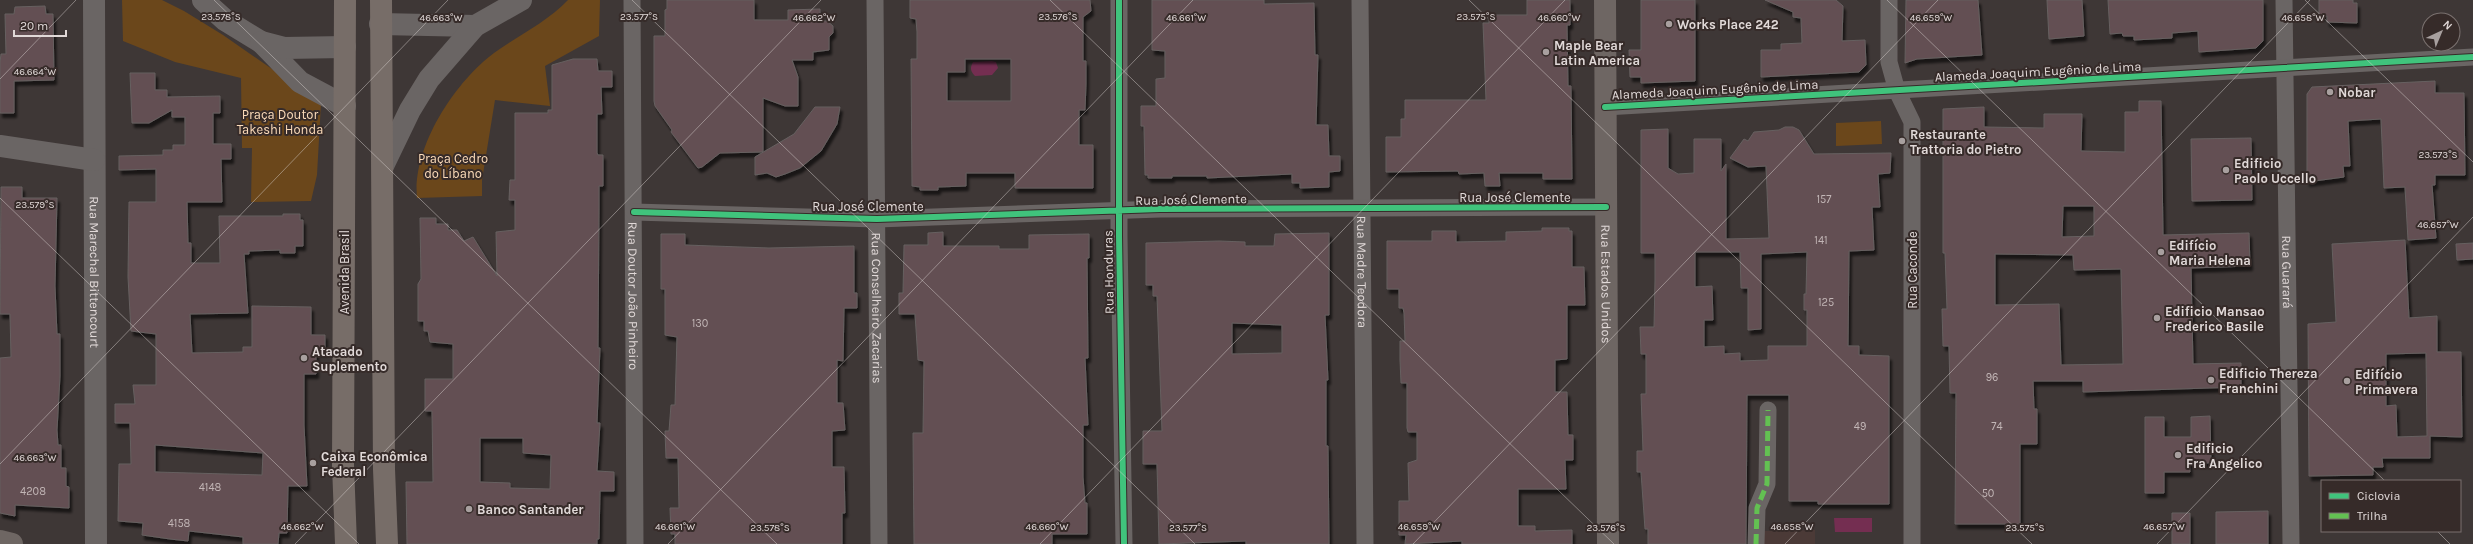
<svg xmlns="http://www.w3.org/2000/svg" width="2473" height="544" font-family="Karla,sans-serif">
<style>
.built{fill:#4b3a37}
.green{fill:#6b471b}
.water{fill:#742e51}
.building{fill:#634f52;stroke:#666060;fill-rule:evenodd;filter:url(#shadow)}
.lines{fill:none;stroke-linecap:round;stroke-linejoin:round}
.minor{stroke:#6a6564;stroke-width:17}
.tertiary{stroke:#6a6564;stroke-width:22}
.secondary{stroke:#6e6663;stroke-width:22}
.primary{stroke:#776d68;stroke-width:22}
.quiet{stroke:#63c152;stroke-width:5;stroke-dasharray:10 5;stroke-linecap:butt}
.cycleway-casing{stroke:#362b29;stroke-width:8}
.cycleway{stroke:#40c37c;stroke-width:6}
.ticks{fill:none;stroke:#e1d9d8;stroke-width:1;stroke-opacity:0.45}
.poi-dot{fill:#a8a09f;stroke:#362b29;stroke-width:1.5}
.labels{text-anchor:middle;stroke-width:4;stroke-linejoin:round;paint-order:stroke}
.number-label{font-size:11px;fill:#c2b6b6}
.poi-label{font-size:13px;font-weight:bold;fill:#e1d9d8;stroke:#362b29;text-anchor:start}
.street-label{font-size:13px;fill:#e1d9d8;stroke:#362b29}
.park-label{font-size:13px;fill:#fddcba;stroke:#362b29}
.ticks-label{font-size:10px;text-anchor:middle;fill:#e1d9d8;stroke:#362b29;stroke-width:4;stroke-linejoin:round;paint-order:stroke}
</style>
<defs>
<filter id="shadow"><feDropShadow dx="2.5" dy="4.5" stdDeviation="1" flood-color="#0009"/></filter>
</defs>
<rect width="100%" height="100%" fill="#3e3736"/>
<path class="built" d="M1815,530v14h-54v-13z"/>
<path class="green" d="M122,0h40l22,11 39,24 98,68 -4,72 -6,26 -60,1 1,-54h-10l-1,-70 -66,-16 -52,-21z
M568,0h32l-1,36 -54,30 5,40 -55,-6 -13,80v16l-65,2c-5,-51 38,-116 77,-145 25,-18 53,-31 74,-53z
M1881,121l1,23 -46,2v-23z"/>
<path class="water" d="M992,61l4,1 2,6 -6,7 -17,1c-5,-5 -5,-8 -2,-14z
M1834,518h38v14h-37z"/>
<path class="building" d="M667,0h87v20h34v-10l32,-1v12h7l6,5v7l-4,4v13l-16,2v8h-21l6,17v29h-13l-22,-8v54l-43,1 -18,14 -4,1 -27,-36 1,-2 -17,-24 -1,-5v-65h11v-26l2,-1z
M910,0h180l1,11 -8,6v44h3v23l-1,26h-6v35h14v43h-78v-15h-49v13l-28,1v3h-18v-3l-8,-1 -1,-127h6v-27l-1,-13 -6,-1zM965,59h46v42h-64v-29h18z
M1152,0h112v4l50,-1 1,52h3l-2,70h12l1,31h11v15l-11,1v15l-29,1v-5h-8v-9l-85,4v-2h-35v2h-24v-3h-3l-1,-49h-3v-20h15v-27l9,-1v-27l-13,-1z
M1527,0h43v25h-3l1,61h3l1,93h-29v-6h-44l1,13h-15l-1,-13 -25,1 -1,-3 -72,1v-35h15v-18h4v-19h81l-3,-77h6v-8h38z
M1641,0h54v81l-54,2v-6h-11l-1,-27h12z
M1765,0h71l7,6 -1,35 23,-1 1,25 -7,7 -98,5v-27h20v-6l21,-1 -1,-25 -8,-1v-5z
M1906,0h72l4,55 -65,4 -12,4z
M2047,0h35l2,36 -35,3z
M2108,0h155v41l-7,7 -57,4 -1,-21 -26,2v5l-38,2v-4h-11l-1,-3 -12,1z
M2319,0h34v3h4v20l-30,-1v-6h-8z
M45,6l1,8h7l1,66 -40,1v32h-14v-51l1,-8h5l-1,-40h9l1,-7z
M573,59h24l1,12h14v16h-11l1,27h-5v39l1,2h5v31h-4v22l-1,140h2l-3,75h3l-3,48 17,1v19h-14l-1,48h-2v5h-190l-1,-62h27l-1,-71h-7v-32h28v-35l-23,-2 -2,-11h-4v-10h-6v-37l3,-5 -1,-61h16v6h12v6h9l7,11 9,-4 24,39 -1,-44 19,-2v-30h-6l1,-20h5v-67h33v-3h4v-45zM480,438h43v15l28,2 -1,34 -40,-1v-5l-30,-1z
M130,73h25v17h12v7l53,-1v17h-7v31h18v15h-10l1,43h-35l1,41h3v20h29l-1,-47h64v-2h17v6h3v26h-8v7h-15v-3l-31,1v3h-5l4,59 -58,1 2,39 51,-1v-5h9v-41l59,1v28h14v17h-9v22h-12v51l3,61h-19l-1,47h-8l-1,11h-35v-7l-54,-6 -1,10 -18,-2 -28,-4 1,-12 -25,-2 1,-57h12l-1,-41h-15v-19h20l-2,-19h23v-51l-25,-3 -3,-54 1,-75h27v-33l-37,1v-14l44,-1v-5h10v-5h12v-28h-13v-7l-23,13h-17zM155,445l108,8 -1,22 -107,-3z
M2435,81v12h29l1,82h-30v10h-3l4,53 -28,2 -3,-53 -21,1 -3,-69 -33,2 2,45h-7l1,11 -37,5v-88l5,-7z
M2139,101h22l2,134 86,-2 1,33 -59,2 2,96 48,-1v24l-158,5v-11h-50l1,28h3v35h-17v80h-65l1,-131h-6l-1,-47h-6l-1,-37h5l-2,-56h-2v-144l41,-2v20l60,1v-14h38l-1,37 44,1v-40h14zM2063,206h31v30l-32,1zM1995,254l78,1 1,15 47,-1 2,95 -62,1 -2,-61 -64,1z
M815,107h25l-3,17 -16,27 -21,17 -15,6 -9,3 -9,-4 -12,2v-18l39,-23z
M1785,127h8l6,3 15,24 77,-1 -1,20 -12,1 2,33h-8l2,43 -25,1 -1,95h11v9l30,1v148h-71v-3h-29v-106h-42l-1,149h-98v-15h-3l-4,-57h-4v-21h6l-2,-57h5v-40h-5l-1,-27h14l1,-47v-27h-14v-123l27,-1v39l10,6 16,-1v-34h27v32l5,-7v75l43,-1 -3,-72 -18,1 -18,-9 14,-19 4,2 6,-9 25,-2zM1695,252h45l1,36h7v42l13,-1v-75l46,-2 -1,42h-2v16h3v36h-39v14l-28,1v-8l-16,1v-8l-20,1v-27h9l-1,-34 -17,1z
M2251,138l1,62 -60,1 -1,-62z
M1,187h21v11h35l-2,88 2,48h3v42l-3,54 1,15h3v23h5v18l3,1v21l-54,-3v11l-15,-3v-155l11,-1 -1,-43h-10z
M1542,228h27v3h3v36h12l1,38h-18v54l-12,1v32h12l1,43h5v25h-8l1,29h-48v37h17v5l37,-1v14h-110v-3l-57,3 1,-9h-7v-34h10l-1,-38 9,-3v-28h-9l-1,-4v-45h-6l-1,-23v-19h5l-1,-28 -1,-5h-4v-19h-12v-48h45v-10h24v11l50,-1v-9l36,-1z
M943,232v14h56v3h30v-14l60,-1v24h-2l1,100h-3l3,67h-5v52l2,26h2v31h-35v10h-138l-1,-111h10l1,-72 -6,-1 -3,-46h-16v-21h4l1,-48h24v-12z
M1329,233v82h-4l3,65h-2v66h2l1,98h-83v-3l-87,3 -2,-80h-14v-33h19l-5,-135h-4v-11h-7v-42l73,-2 26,1v4h29l1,-12zM1232,323l50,2v28l-50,1z
M661,234h24v11l84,3 85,-2v47h3v15h-13l-1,53 -6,-1v43h6l2,27 -13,1v36h12l1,46h-3v31h-167v-10h-4l-1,-26h9l-1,-50h-12l-1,-27h4l2,-26h4l2,-68 -12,-2v-46h-4z
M2405,240l4,78 28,-2v36h24l1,85 -32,-1v22h-48l1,9h-10v8l-64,1 -1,-152 28,-2 -4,-78zM2426,353l1,83 -30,1 -1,-32 -10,1v-52z
M2473,243v16l-16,1 -1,-16z
M2210,416l1,47h-22l1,9h-26v21h-19v-76h19v20h27v-20z
M2268,511v33h-52v-32z
M2172,513h18v31h-18z"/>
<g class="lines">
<g class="minor">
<path id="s1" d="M632,0l3,544"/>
<path id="s2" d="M875,0l4,544"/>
<path d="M1119,0v236l5,308"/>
<path id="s3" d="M1360,0l5,544"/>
<path d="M1889,0v62l8,29 15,31v422"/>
<path id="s4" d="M2284,0l7,544"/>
<path d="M1605,107l868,-50"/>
<path d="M634,212l243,7 283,-10 446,-2"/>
<path d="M1756,544l1,-36 10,-24 1,-74"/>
</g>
<g class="tertiary">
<path id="s5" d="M94,0l2,544"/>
<path d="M203,0l22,20 36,22 39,40 45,24"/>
<path d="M380,24l95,2"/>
<path d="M261,42l23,6 61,-1"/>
<path d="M0,146l94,14"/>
<path d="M383,166l27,-56 19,-31 46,-53 46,-26"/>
</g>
<g class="secondary">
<path id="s6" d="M1605,0l3,544"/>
<path d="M0,541l12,3"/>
</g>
<path class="primary" d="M345,0l-2,465 3,79
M381,0l3,469 3,75"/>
<path class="quiet" d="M1756,544l1,-36 10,-24 1,-74"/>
<g class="cycleway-casing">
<path id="cycleway" d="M1119,0v236l5,308
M1605,107l868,-50
M634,212l243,7 283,-10 446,-2"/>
</g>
<use href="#cycleway" class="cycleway"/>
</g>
<path class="ticks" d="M214,0l563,544M632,0l563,544M1050,0l564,544M1469,0l563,544M1887,0l498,481M2305,0l168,162M0,79l76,-79M0,198l359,346M0,464l448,-464M2437,531l13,13M295,544l526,-544M668,544l525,-544M1040,544l525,-544M1413,544l525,-544M1785,544l525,-544M2157,544l316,-327"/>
<g class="poi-dot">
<circle cx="1669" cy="24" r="4"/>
<circle cx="1546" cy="52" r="4"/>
<circle cx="2330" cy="92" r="4"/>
<circle cx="1902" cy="141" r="4"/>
<circle cx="2226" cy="170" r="4"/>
<circle cx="2161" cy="252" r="4"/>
<circle cx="2157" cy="318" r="4"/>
<circle cx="304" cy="358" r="4"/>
<circle cx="2211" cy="380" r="4"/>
<circle cx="2347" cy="381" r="4"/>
<circle cx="2178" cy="455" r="4"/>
<circle cx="313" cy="463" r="4"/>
<circle cx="469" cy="509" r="4"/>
</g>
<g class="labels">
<g class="number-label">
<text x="1824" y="203">157</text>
<text x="1821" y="244">141</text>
<text x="1826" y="306">125</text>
<text x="700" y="327">130</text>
<text x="1992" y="381">96</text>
<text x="1860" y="430">49</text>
<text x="1997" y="430">74</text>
<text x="210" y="491">4148</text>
<text x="33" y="495">4208</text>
<text x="1988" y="497">50</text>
<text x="179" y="527">4158</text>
</g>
<g class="poi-label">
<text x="1677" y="29">Works Place 242</text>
<text x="1554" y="50">Maple Bear<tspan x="1554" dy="15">Latin America</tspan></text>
<text x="2338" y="97">Nobar</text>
<text x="1910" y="139">Restaurante<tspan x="1910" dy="15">Trattoria do Pietro</tspan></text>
<text x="2234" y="168">Edificio<tspan x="2234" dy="15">Paolo Uccello</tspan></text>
<text x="2169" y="250">Edifício<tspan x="2169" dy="15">Maria Helena</tspan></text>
<text x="2165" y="316">Edificio Mansao<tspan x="2165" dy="15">Frederico Basile</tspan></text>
<text x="312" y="356">Atacado<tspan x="312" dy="15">Suplemento</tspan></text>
<text x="2219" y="378">Edificio Thereza<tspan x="2219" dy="15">Franchini</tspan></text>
<text x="2355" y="379">Edifício<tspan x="2355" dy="15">Primavera</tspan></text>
<text x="2186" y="453">Edificio<tspan x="2186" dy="15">Fra Angelico</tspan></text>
<text x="321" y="461">Caixa Econômica<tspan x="321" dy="15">Federal</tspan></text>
<text x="477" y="514">Banco Santander</text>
</g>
<g class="street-label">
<text transform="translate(2038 71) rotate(-3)" y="5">Alameda Joaquim Eugênio de Lima</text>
<text transform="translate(1715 89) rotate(-3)" y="5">Alameda Joaquim Eugênio de Lima</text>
<text x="1515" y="202">Rua José Clemente</text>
<text transform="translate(1191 199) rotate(-1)" y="5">Rua José Clemente</text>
<text x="868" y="211">Rua José Clemente</text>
<text transform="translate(1912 270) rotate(-90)" y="5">Rua Caconde</text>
<text dy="5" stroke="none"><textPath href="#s5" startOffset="272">Rua Marechal Bittencourt</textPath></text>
<text transform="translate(344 272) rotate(-90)" y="5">Avenida Brasil</text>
<text transform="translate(1108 272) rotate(-91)" y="5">Rua Honduras</text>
<text dy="5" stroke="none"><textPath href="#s3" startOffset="272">Rua Madre Teodora</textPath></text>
<text dy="5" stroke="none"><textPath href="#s4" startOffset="272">Rua Guarará</textPath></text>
<text dy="5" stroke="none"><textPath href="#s6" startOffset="284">Rua Estados Unidos</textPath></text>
<text dy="5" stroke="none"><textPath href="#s1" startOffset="296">Rua Doutor João Pinheiro</textPath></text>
<text dy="5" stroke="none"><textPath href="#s2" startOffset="308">Rua Conselheiro Zacarias</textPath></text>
</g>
<g class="park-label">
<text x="280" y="119">Praça Doutor<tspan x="280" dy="15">Takeshi Honda</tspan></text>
<text x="453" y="163">Praça Cedro<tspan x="453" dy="15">do Líbano</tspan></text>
</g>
</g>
<g class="ticks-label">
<text x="221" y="20">23.578°S</text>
<text x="639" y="20">23.577°S</text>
<text x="1058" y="20">23.576°S</text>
<text x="1476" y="20">23.575°S</text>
<text x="2303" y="21">46.658°W</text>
<text x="441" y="21">46.663°W</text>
<text x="814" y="21">46.662°W</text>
<text x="1186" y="21">46.661°W</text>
<text x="1559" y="21">46.660°W</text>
<text x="1931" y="21">46.659°W</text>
<text x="35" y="75">46.664°W</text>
<text x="2438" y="158">23.573°S</text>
<text x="35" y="208">23.579°S</text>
<text x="2438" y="228">46.657°W</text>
<text x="35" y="461">46.663°W</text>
<text x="302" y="530">46.662°W</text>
<text x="675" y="530">46.661°W</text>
<text x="1047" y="530">46.660°W</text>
<text x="1419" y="530">46.659°W</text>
<text x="1792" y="530">46.658°W</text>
<text x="2164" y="530">46.657°W</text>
<text x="770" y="531">23.578°S</text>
<text x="1188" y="531">23.577°S</text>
<text x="1606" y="531">23.576°S</text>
<text x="2025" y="531">23.575°S</text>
</g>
<rect x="2321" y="480" width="140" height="52" fill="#362b29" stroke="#7a716f"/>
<rect x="2329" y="493" width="20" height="6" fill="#40c37c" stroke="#7a716f"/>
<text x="2357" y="500" font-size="12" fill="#e1d9d8">Ciclovia</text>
<rect x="2329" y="513" width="20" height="6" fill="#63c152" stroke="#7a716f"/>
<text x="2357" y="520" font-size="12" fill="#e1d9d8">Trilha</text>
<g transform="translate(2441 32) rotate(44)"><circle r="19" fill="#362b29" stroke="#7a716f"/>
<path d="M0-3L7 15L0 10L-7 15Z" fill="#a8a09f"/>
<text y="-6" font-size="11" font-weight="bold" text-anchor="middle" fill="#e1d9d8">N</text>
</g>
<path d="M14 30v6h52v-6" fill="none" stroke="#e1d9d8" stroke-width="2"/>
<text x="20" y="30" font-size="12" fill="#e1d9d8" stroke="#362b29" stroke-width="3" paint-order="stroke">20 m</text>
</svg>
